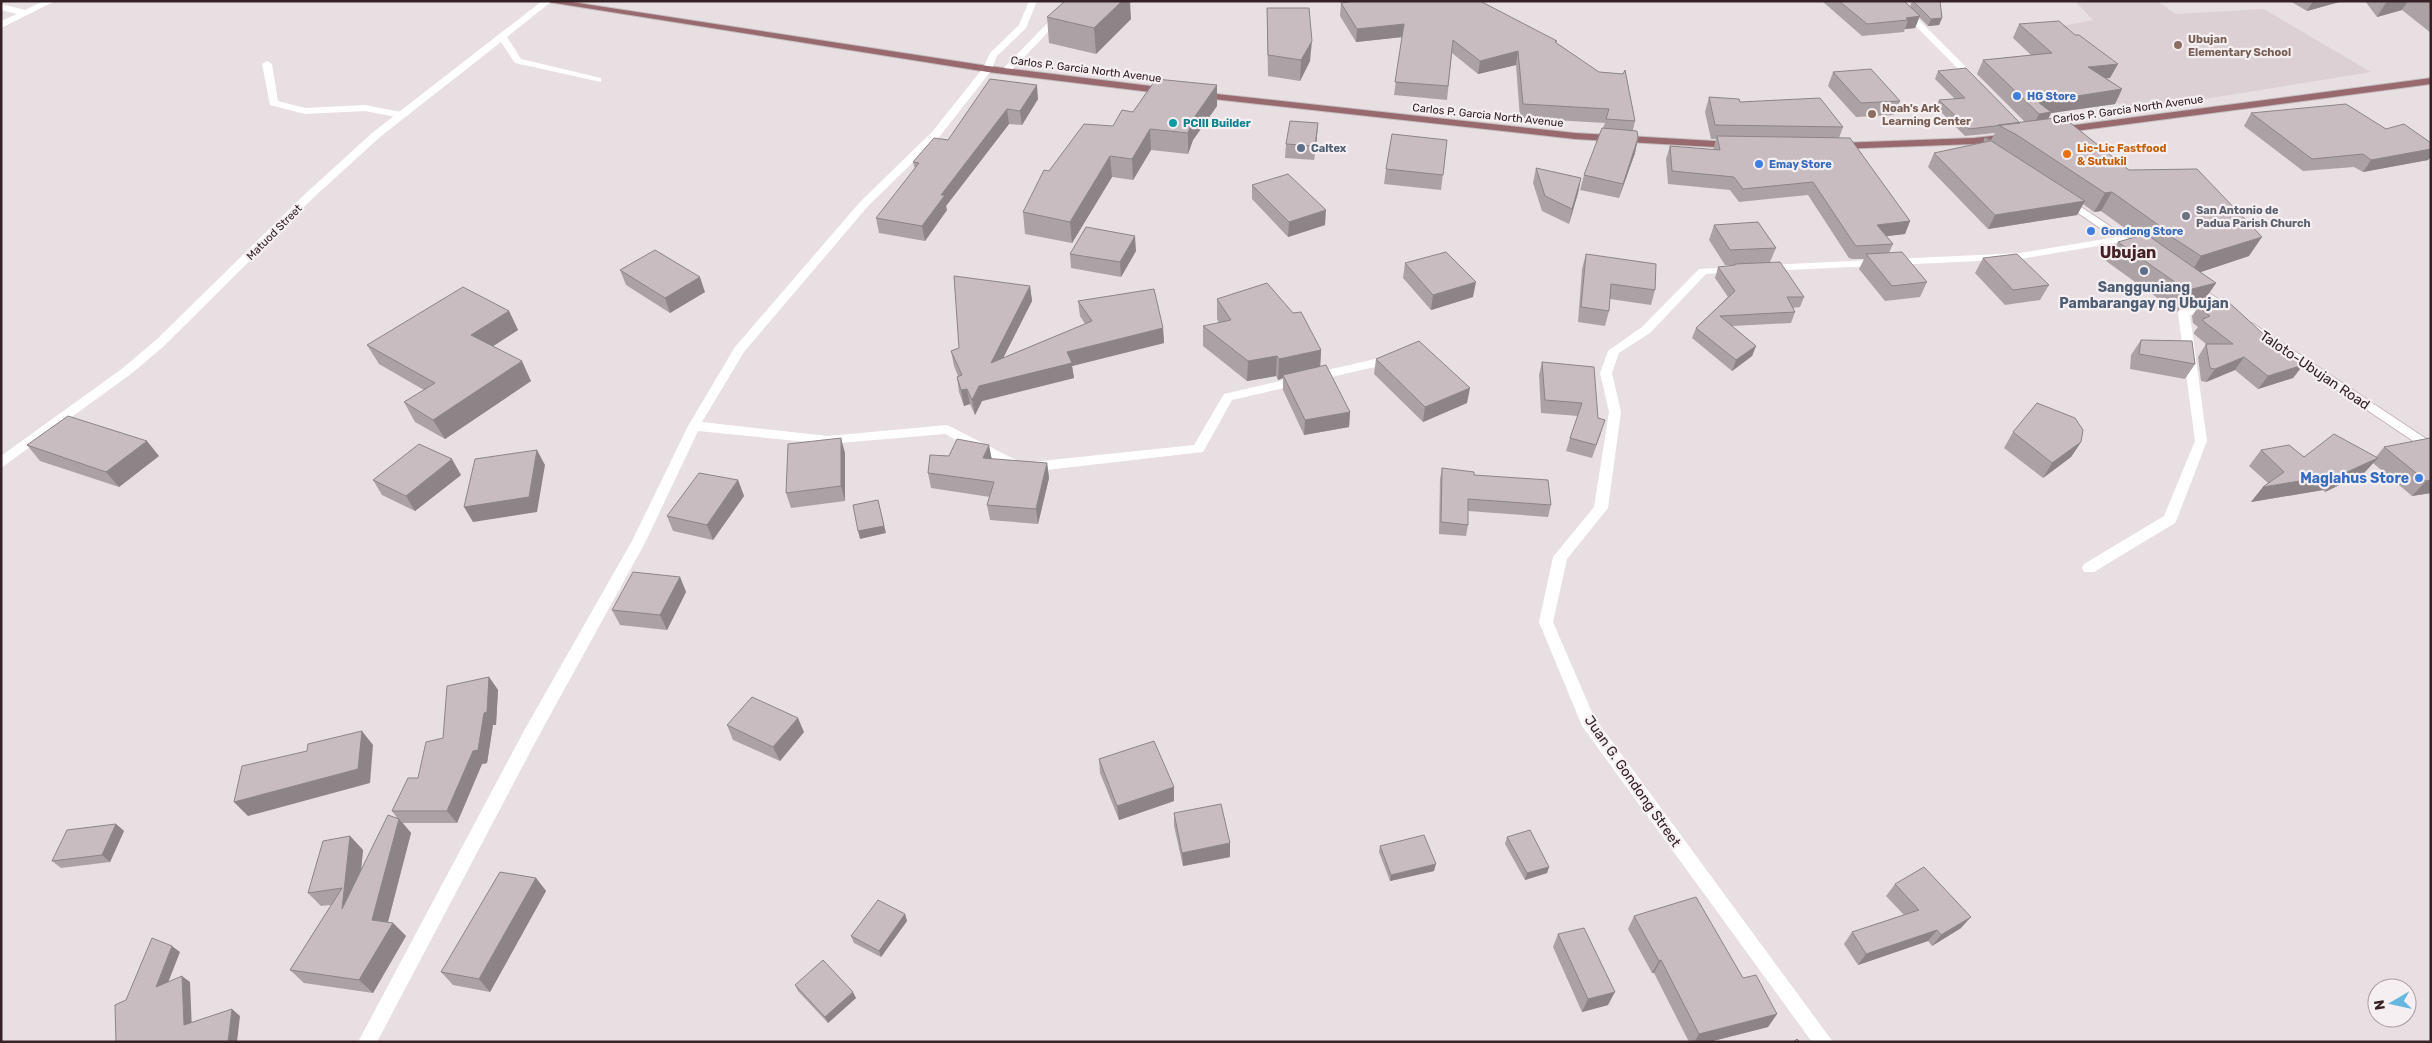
<svg xmlns="http://www.w3.org/2000/svg" width="2432" height="1043" font-family="Rubik,sans-serif">
<style>
.built{fill:#dcd0d4}
.lines{fill:none;stroke-linecap:round;stroke-linejoin:round}
.secondary-casing{stroke:#c7b4b9;stroke-width:2}
.primary-casing{stroke:#c3bdbe;stroke-width:2}
.service{fill:#fff;fill-rule:evenodd}
.minor{fill:#fff;fill-rule:evenodd}
.tertiary{fill:#fff;fill-rule:evenodd}
.secondary{fill:#fff;fill-rule:evenodd}
.primary{fill:#996970;fill-rule:evenodd}
.wall{fill:#aca2a5}
.shaded-wall{fill:#8c8486}
.building{fill:#c8bcc0;stroke:#8c8486}
.education-dot{fill:#8d6e63;stroke:#f5eff2;stroke-width:2}
.shop-dot{fill:#3f7fe0;stroke:#f5eff2;stroke-width:2}
.culture-dot{fill:#0f9aa8;stroke:#f5eff2;stroke-width:2}
.service-dot{fill:#5c6f8a;stroke:#f5eff2;stroke-width:2}
.food-dot{fill:#e8710a;stroke:#f5eff2;stroke-width:2}
.worship-dot{fill:#6b7280;stroke:#f5eff2;stroke-width:2}
.labels{text-anchor:middle;stroke-width:4.5;stroke-linejoin:round;paint-order:stroke}
.far-education-label{font-size:11px;font-weight:bold;fill:#785e54;stroke:#f5eff2;text-anchor:start}
.far-street-label{font-size:11px;fill:#362226;stroke:#f5eff2}
.far-shop-label{font-size:11px;font-weight:bold;fill:#366cbe;stroke:#f5eff2;text-anchor:start}
.far-culture-label{font-size:11px;font-weight:bold;fill:#0d838f;stroke:#f5eff2;text-anchor:start}
.far-service-label{font-size:11px;font-weight:bold;fill:#4e5e75;stroke:#f5eff2;text-anchor:start}
.far-food-label{font-size:11px;font-weight:bold;fill:#c56008;stroke:#f5eff2;text-anchor:start}
.far-worship-label{font-size:11px;font-weight:bold;fill:#5b616d;stroke:#f5eff2;text-anchor:start}
.service-label{font-size:14px;font-weight:bold;fill:#4e5e75;stroke:#f5eff2}
.street-label{font-size:14px;fill:#362226;stroke:#f5eff2}
.shop-label{font-size:14px;font-weight:bold;fill:#366cbe;stroke:#f5eff2;text-anchor:end}
.quarter-label{font-size:16px;font-weight:bold;fill:#452126;stroke:#f5eff2}
</style>
<rect width="100%" height="100%" fill="#e8dfe2"/>
<path class="built" d="M2075,1h82l19,13 88,-5 107,63 -240,39 -90,-54 16,-30 36,-7z"/>
<g class="lines">
<g class="secondary-casing">
<path id="secondary" d="M2066,197l77,51v4h-8l-73,-50v-4z
M2192,282l40,26 2,3 -2,3h-8l-36,-26 -2,-2z
M2252,323l179,119v11l-183,-123 -2,-3 2,-3z"/>
</g>
<g class="primary-casing">
<path id="primary" d="M542,1h23l423,65 179,22 5,3 -5,3 -179,-22z
M2431,78v6l-371,49 -5,-3 5,-3z
M1198,92l377,41 157,9 5,3 -5,3 -157,-9 -380,-42 -2,-2z
M2009,134l5,3 -1,2 -39,5 -136,5 -5,-3 5,-3 136,-5z"/>
</g>
<path class="service" d="M1058,12l7,2 -56,59h-6v-4z
M267,61l5,3 6,37 27,7 60,-3 36,7 5,3 -5,3 -36,-7 -60,3 -35,-9 -8,-41z"/>
<path class="minor" d="M43,1h12l-54,27v-7l16,-7 -16,-4v-6l24,6z
M542,1h10l-45,36 14,22 80,19v4l-86,-19 -14,-21 -121,95 -68,62 -148,147 -33,28 -130,94v-12l122,-88 33,-28 148,-145 68,-62z
M1029,1h8l-11,27 -29,28 -6,15 -51,65 -72,70 -124,146 -42,70 126,14 119,-11 75,38 172,-18 30,-51 151,-35 6,4 -2,3 -147,34 -29,52 -183,21 -75,-39 -117,10 -130,-13 -52,110 -109,198 -160,303h-19l167,-313 107,-188 56,-115 47,-79 125,-145 72,-70 51,-64 7,-15 29,-28z
M2123,236l6,3 -2,2 -107,18 -253,12 -6,-3 6,-3 253,-12z
M1736,267l4,1v4l-34,2 -56,59 -31,20 -7,20 9,39 -13,96 -41,51 -14,63 41,95 239,325h-21l-230,-316 -43,-104 14,-65 41,-50 15,-95 -9,-39 8,-22 34,-24 57,-58z
M2213,302l4,1 2,3 -2,3 -27,6 17,126 -30,78 -2,4 -81,49h-10l-2,-4 2,-4 80,-48 31,-75 -17,-128 2,-3z"/>
<path class="tertiary" d="M1891,1h9l79,79v4h-6z"/>
<use href="#secondary" class="secondary"/>
<use href="#primary" class="primary"/>
</g>
<path class="wall" d="M1822,1h82l6,6 2,-6h28l2,17 -3,7 -11,1 -9,-9 -4,11 -10,1 -1,3 -42,4z
M2290,1h53l-36,10z
M2365,1h66v32l-29,-23 -25,7z
M1341,3l215,40 79,78 -2,9 5,8 -3,15 -16,45 -39,-8 4,-15 19,-47 2,-5 -85,-5 -4,-53 -38,9 -26,-21 -5,47 -53,-5 8,-58 -46,5 -16,-26z
M1267,8l43,53 -10,20 -32,-5 -1,-48z
M1047,17l84,2 -35,35 -47,-11z
M2019,24l91,54h-4l16,11 -7,15 -64,9 -3,6 81,51 120,86 -49,16 16,11 -13,19 -23,6 -3,4 -71,-51 12,-19 19,-5 -36,-26 -7,1 -11,-8 -6,11 -89,14 -60,-62 6,-14 49,-10 2,-6 6,3 4,-7 -30,3 -29,-29 3,-7 16,-1 -20,-20 3,-8 82,52 5,-1 -48,-48 6,-14 48,-5 -18,-17z
M1833,72l67,29 -6,14 -38,2 -28,-31z
M990,79l48,20 -16,26 -13,-1 -63,82 1,4 -22,31 -46,-8 -3,-15 39,-49 -2,-7 35,-22z
M1709,97l31,5 103,25 -4,11 71,83 -5,13 -19,2 7,8 -4,9 38,29 -7,15 -35,4 -26,-32 5,-10h-12l-3,-1 -41,-63 -69,7 -9,-12 -62,-6 -2,-25 4,-13 43,4 3,-11h-5l-6,-27z
M1217,106l-24,34 -5,14 -37,-4 -18,30 -21,-3 -40,66 -47,-9 -2,-22 26,-41 84,-59z
M2251,113l135,16 45,14v13l-3,4 -65,12 -9,-5 -51,4 -59,-45z
M1317,137l-3,23 -29,-2 1,-14z
M1447,140l-6,50 -57,-6 2,-15z
M1536,168l45,10 -3,15 -9,31 -27,-13 -9,-28z
M1252,185l73,40 -37,12 -36,-38z
M1714,225l62,23 -6,14 34,35 -4,10 -8,1 3,4 -4,11 -59,3 24,20 -4,10 -20,15 -40,-33 4,-10 32,-31 -13,-19 3,-11 16,-1v-1h-9l-16,-25z
M1136,251l-15,26 -50,-9 -1,-14z
M1586,254l69,36 -4,15 -41,-6 -1,12 -4,15 -27,-4 4,-53z
M1983,258l66,27 -9,15 -35,5 -30,-32z
M1405,263l68,34 -42,13 -28,-32z
M620,270l85,22 -35,21 -44,-28z
M1030,286l2,15 -29,57 82,-34 -5,-8 -2,-15 85,27 1,15 -92,23 2,12 -92,23 -7,14 -5,-11 -6,2 -5,-14 -2,-15 1,-1 -4,-10 -3,-15 8,-3z
M1217,299l104,51 -1,17 30,45 -1,15 -45,8 -21,-45v-12l-5,2 -2,-4 -29,5 -44,-35v-20l16,-3 -2,-4z
M2201,303l80,47 22,15 -10,13 -35,11 -23,-19 -29,12 -5,-1 -3,-24 8,-13 -12,-10v-2l4,-5 -5,-4 -1,-7z
M509,311l9,19 -25,16 38,35 -86,58 -30,-17 -11,-20 20,-12 -45,-26 -12,-19z
M2141,340l54,24 -10,15 -55,-10 1,-14z
M1376,359l91,44 -44,19 -49,-48z
M1542,362l56,56 3,15 -9,25 -26,-7 4,-13 8,-22 -37,-3 -2,-38z
M2013,432l68,10 -10,15 -28,21 -39,-30z
M2430,438l1,55 -19,3 -39,-33 -9,10 -39,19 -2,-2 -72,12 12,-15 5,-4 -19,-17 12,-16 43,7h72l8,-10z
M27,445l132,11 -40,31 -79,-26z
M845,453v48l-54,7 -5,-15z
M992,459l55,4 2,15 -11,46 -48,-4 -3,-15 3,-8 -59,-9 -3,-15z
M1442,468l32,7 77,30 -3,12 -80,-6v14l-2,11 -27,-2 1,-55z
M461,475l-46,36 -33,-16 -9,-15z
M738,480l6,16 -31,44 -40,-9 -6,-15z
M680,577l6,15 -19,38 -47,-5 -8,-15z
M489,677l9,13 -2,35h-3l-6,38 -5,1 -25,59h-54l8,10 -23,89 5,1 13,13 -33,57 -69,-10 -14,-13 41,-65 -10,1 -13,-13 42,-57 13,14 -2,21 37,-52 -6,-8 26,-33 25,-40z
M727,725l77,7 -24,29 -47,-21z
M1099,759l75,42 -55,19 -19,-47z
M1174,813l56,30v14l-47,9 -9,-40z
M116,824l8,7 -14,31 -49,6 -9,-7z
M1507,837l42,30 -2,6 -22,7 -20,-36z
M1380,846l54,25 -44,10 -11,-29z
M536,878l10,13 -56,101 -37,-7 -12,-13z
M1895,884l66,44 -29,18 -4,-5 -70,24 -14,-21 8,-12 52,-17 -18,-19z
M905,914l2,7 -26,36 -27,-14 -3,-7z
M1634,916l109,62 34,36 -9,13 -59,15h-20l-35,-69h-2l-24,-44z
M1558,934l50,71 -26,7 -29,-65z
M795,985l61,13 -28,25 -30,-32z"/>
<path class="shaded-wall" d="M1122,1h8l1,18 -35,35 -2,-26z
M2313,1h30l-36,10z
M2387,1h21l-6,9 -25,7z
M1920,16l-5,12 -10,1 3,-9 -2,-2z
M1942,18l-3,7 -11,1 3,-7z
M1404,24l-1,13 -47,5 1,-13z
M1312,41l-2,20 -10,20 1,-21z
M1518,51l-2,14 -38,9 2,-13z
M2118,64l-8,14 -29,3 7,-14z
M1037,85l1,14 -16,26 -2,-14z
M1217,85v21l-24,34 -5,14v-21l5,-14z
M2122,89l-7,15 -64,9 -7,14 -12,1 7,-14 -1,-12z
M1007,109l2,15 -63,82 1,4 -22,31 -3,-15 19,-31z
M1318,123l-1,14 -3,23 1,-14z
M1150,129l1,21 -18,30 -1,-21z
M1638,138l-3,15 -16,45 4,-14z
M2431,149v7l-3,4 -65,12 8,-12z
M1110,156l2,21 -40,66 -2,-21z
M1581,178l-3,15 -9,31 3,-15z
M2112,192l-11,19 -7,1 11,-19z
M2085,201l-8,14 -89,14 7,-14z
M1326,210l-1,15 -37,12 1,-15z
M1910,221l-5,13 -34,4 6,-13z
M1135,236l1,15 -15,26 -1,-15z
M2262,237l-13,19 -60,20 12,-20z
M700,277l5,15 -35,21 -5,-15z
M1476,282l-3,15 -42,13 2,-15z
M2216,283l-13,19 -23,6 -3,4 15,-23z
M1030,286l2,15 -39,77 -2,-15z
M509,311l9,19 -37,24 -10,-19z
M1163,328l1,15 -92,23 2,12 -92,23 -7,14 -3,-15 7,-14 88,-34z
M1756,346l-4,10 -20,15 4,-11z
M1321,350l-1,20 -37,5v3l-5,2 1,-21z
M1277,356l-1,20 -29,5 1,-20z
M2244,357l-9,13 -29,12 9,-13z
M522,361l9,20 -86,58 -12,-19z
M2303,365l-10,13 -35,11 10,-13z
M1470,388l-3,15 -44,19 2,-15z
M967,389l3,15 -6,2 -3,-16z
M1350,412l-1,15 -45,8 1,-15z
M841,438l4,15v48l-4,-15z
M147,441l12,15 -40,31 -13,-15z
M2081,442l-10,15 -28,21 9,-15z
M989,445l3,15 -9,-2z
M537,450l8,15 -8,47 -64,10 -9,-15z
M2378,458l-14,15 -39,19 13,-16z
M452,459l9,16 -46,36 -9,-15z
M1047,463l2,15 -11,46 -2,-15z
M2336,475l-13,15 -72,12 12,-15z
M738,480l6,16 -31,44 -6,-15z
M2431,480v13l-19,3 14,-15z
M878,500l8,33 -26,6 -2,-8z
M680,577l6,15 -19,38 -7,-15z
M489,677l9,13 -2,35h-3l-6,38 -5,1 -25,59 -10,-12z
M798,718l6,14 -24,29 -7,-14z
M362,731l11,14 -3,38 -122,33 -14,-14z
M1174,787v14l-55,19 -2,-14z
M399,819l12,14 -26,100 -13,-13z
M116,824l8,7 -14,31 -8,-7z
M350,836l13,14 -7,72 -14,-13z
M1230,843v14l-47,9 -1,-13z
M1436,864l-2,7 -44,10 1,-6z
M1549,867l-2,6 -22,7 2,-7z
M536,878l10,13 -56,101 -11,-13z
M905,914l2,7 -26,36 -2,-6z
M1971,917l-10,11 -29,18 9,-11z
M393,923l13,13 -33,57 -14,-13z
M1937,930l-9,11 -70,24 8,-11z
M172,946l8,6 -16,41 -8,-6z
M1661,960l-7,13h-2l7,-12z
M182,976l8,6 2,49 -8,-6z
M853,992l3,6 -28,25 -3,-6z
M1615,992l-7,13 -26,7 6,-13z
M232,1009l8,7 -3,26h-9z
M1777,1014l-9,13 -59,15h-15l5,-8z"/>
<path class="building" d="M1065,1h57l-28,27 -47,-11z
M1355,1h125l77,40 -2,1 44,30 24,2 2,-4 10,51 -29,-2 3,-10 -86,-5 -5,-53 -38,10 -27,-21 -5,46 -53,-4 9,-58 -47,5 -16,-26z
M1839,1h65l16,15 -14,2 2,2 -41,4z
M1913,1h27l2,17 -11,1z
M1267,8h42l3,33 -11,19 -33,-5z
M2059,21l16,14h4l39,29 -30,3 34,22 -84,13 13,10 -12,2 -56,-54 69,-7 -33,-29z
M1966,68l54,55 -51,6 -30,-29 26,-2 -27,-27z
M1871,69l29,32 -39,2 -28,-31z
M990,79l47,6 -17,26 -13,-2 -66,86h4l-23,31 -46,-8 43,-55 -6,-1 21,-24 14,2z
M1156,79l61,6 -24,34 -5,14 -38,-4 -18,30 -22,-3 -40,66 -47,-10 21,-42 5,1 35,-47 29,2 9,-16 11,2z
M1709,97l30,2 1,3 80,-4 23,29 -128,-2z
M2346,104l40,25 18,-5 27,19v6l-60,11 -8,-6 -51,5 -61,-46z
M2063,117l66,53 68,-1 65,68 -61,19 -40,-26 3,-1 -52,-37 -7,1 -88,-58 -19,-10z
M1290,121l28,2 -3,23 -29,-2z
M1602,128l35,3 1,7 -15,46 -39,-9z
M1392,134l55,6 -4,35 -57,-6z
M1717,136l133,2 60,83 -33,4 16,19 -36,2 -2,-1 -42,-63 -70,7 -9,-12 -62,-6 -2,-25 50,4z
M1985,137l100,64 -90,14 -61,-62 56,-12z
M1536,168l45,10 -9,31 -27,-13z
M1288,174l38,36 -37,12 -37,-37z
M1758,222l18,26 -46,2 -16,-25z
M1086,227l49,9 -15,26 -50,-8z
M2146,234l70,49 -24,6 -3,3 -71,-50z
M655,250l45,27 -35,21 -45,-28z
M1446,252l30,30 -43,13 -28,-32z
M1902,252l25,30 -35,4 -26,-32z
M1586,254l70,10 -1,26 -44,-6 -2,27 -28,-4z
M2017,254l32,31 -36,5 -30,-32z
M1780,262l24,35h-17l8,15 -75,4 36,30 -20,14 -40,-32 39,-37 -17,-24 17,-2v-1z
M954,276l76,10 -39,77 101,-42 -14,-20 76,-12 9,39 -96,24 5,11 -93,23 -7,14 -5,-11 -6,1 -4,-13 5,-2 -11,-24 8,-3z
M1267,283l26,30 8,-1 20,38 -42,9 -2,-3 -29,5 -45,-35 28,-6 -14,-21z
M463,287l46,24 -38,24 51,26 -89,59 -29,-18 31,-19 -68,-38z
M2224,298l57,52 22,15 -35,11 -24,-19 -29,12 -5,-1 -4,-24h27l-30,-23v-2l7,-3 -8,-6 -1,-7z
M2141,340l51,1 3,23 -56,-10z
M1419,341l51,47 -45,19 -49,-48z
M1542,362l52,5 4,51 7,2 -9,25 -26,-7 12,-35 -37,-3z
M1326,365l24,47 -45,8 -22,-45z
M2037,403l38,15 8,12 -2,12 -29,21 -39,-31z
M68,416l79,25 -41,31 -79,-27z
M2334,434l44,24 -40,18 -2,-1 -73,12 21,-15 -23,-22 28,-5 15,12z
M841,438v48l-55,7 2,-49z
M2430,438l1,1v41l-5,1 -42,-34z
M957,439l32,6 -6,13 64,5 -11,46 -49,-4 7,-23 -66,-9 2,-18 19,1z
M419,444l33,15 -46,37 -33,-16z
M537,450l-8,47 -65,10 11,-48z
M1442,468l32,4v3l74,5 3,25 -83,-6v26l-27,-3z
M699,473l39,7 -31,45 -40,-9z
M878,500l6,26 -26,5 -5,-26z
M633,572l47,5 -20,38 -48,-5z
M489,677l-2,35 -3,1 -6,37 -5,1 -26,60h-55l16,-33h10l8,-36 17,-4 4,-52z
M752,697l46,21 -25,29 -46,-22z
M362,731l-4,38 -124,33 8,-36 65,-15 1,-7z
M1154,741l20,46 -57,19 -18,-47z
M1221,804l9,39 -48,10 -8,-40z
M388,815l11,4 -27,101 21,3 -34,57 -69,-10 52,-82 -34,5 15,-52 27,-5 -8,73z
M116,824l-14,31 -50,6 15,-31z
M1530,830l19,37 -22,6 -20,-36z
M1424,835l12,29 -45,11 -11,-29z
M1924,867l47,50 -30,18 -4,-5 -71,24 -14,-22 67,-22 -24,-26z
M500,872l36,6 -57,101 -38,-7z
M1696,897l47,81 13,-3 21,39 -78,20 -38,-74 -2,1 -25,-45z
M878,900l27,14 -26,37 -28,-15z
M1584,928l31,64 -27,7 -30,-65z
M152,938l20,8 -16,41 26,-11 2,49 48,-16 -4,33h-112l-1,-37 11,-5z
M823,960l30,32 -28,25 -30,-32z
M1797,1039l3,3h-7z"/>
<g class="education-dot">
<circle cx="2178" cy="45" r="5"/>
<circle cx="1872" cy="114" r="5"/>
</g>
<g class="shop-dot">
<circle cx="2017" cy="96" r="5"/>
<circle cx="1759" cy="164" r="5"/>
<circle cx="2091" cy="231" r="5"/>
<circle cx="2419" cy="478" r="5"/>
</g>
<circle class="culture-dot" cx="1173" cy="123" r="5"/>
<g class="service-dot">
<circle cx="1301" cy="148" r="5"/>
<circle cx="2144" cy="271" r="5"/>
</g>
<circle class="food-dot" cx="2067" cy="154" r="5"/>
<circle class="worship-dot" cx="2186" cy="216" r="5"/>
<g class="labels">
<g class="far-education-label">
<text x="2188" y="43">Ubujan<tspan x="2188" dy="13">Elementary School</tspan></text>
<text x="1882" y="112">Noah's Ark<tspan x="1882" dy="13">Learning Center</tspan></text>
</g>
<g class="far-street-label">
<text transform="translate(1086 69) rotate(7)" y="4">Carlos P. Garcia North Avenue</text>
<text transform="translate(2128 109) rotate(-8)" y="4">Carlos P. Garcia North Avenue</text>
<text transform="translate(1488 115) rotate(6)" y="4">Carlos P. Garcia North Avenue</text>
<text transform="translate(274 232) rotate(-45)" y="4">Matuod Street</text>
</g>
<g class="far-shop-label">
<text x="2027" y="100">HG Store</text>
<text x="1769" y="168">Emay Store</text>
<text x="2101" y="235">Gondong Store</text>
</g>
<g class="far-culture-label">
<text x="1183" y="127">PCIII Builder</text>
</g>
<g class="far-service-label">
<text x="1311" y="152">Caltex</text>
</g>
<g class="far-food-label">
<text x="2077" y="152">Lic-Lic Fastfood<tspan x="2077" dy="13">&amp; Sutukil</tspan></text>
</g>
<g class="far-worship-label">
<text x="2196" y="214">San Antonio de<tspan x="2196" dy="13">Padua Parish Church</tspan></text>
</g>
<g class="service-label">
<text x="2144" y="292">Sangguniang<tspan x="2144" dy="16">Pambarangay ng Ubujan</tspan></text>
</g>
<g class="street-label">
<text transform="translate(2315 370) rotate(34)" y="5">Taloto-Ubujan Road</text>
<text transform="translate(1633 781) rotate(55)" y="5">Juan G. Gondong Street</text>
</g>
<g class="shop-label">
<text x="2409" y="483">Maglahus Store</text>
</g>
<g class="quarter-label">
<text x="2128" y="258">Ubujan</text>
</g>
</g>
<rect width="2432" height="1043" fill="none" stroke="#362226" stroke-width="5"/>
<g transform="translate(2392 1003) rotate(261)"><circle r="24" fill="#f5eff2" stroke="#a99da0"/>
<path d="M0-4L9 19L0 12L-9 19Z" fill="#65b6e1"/>
<text y="-8" font-size="14" font-weight="bold" text-anchor="middle" fill="#362226">N</text>
</g>
</svg>
